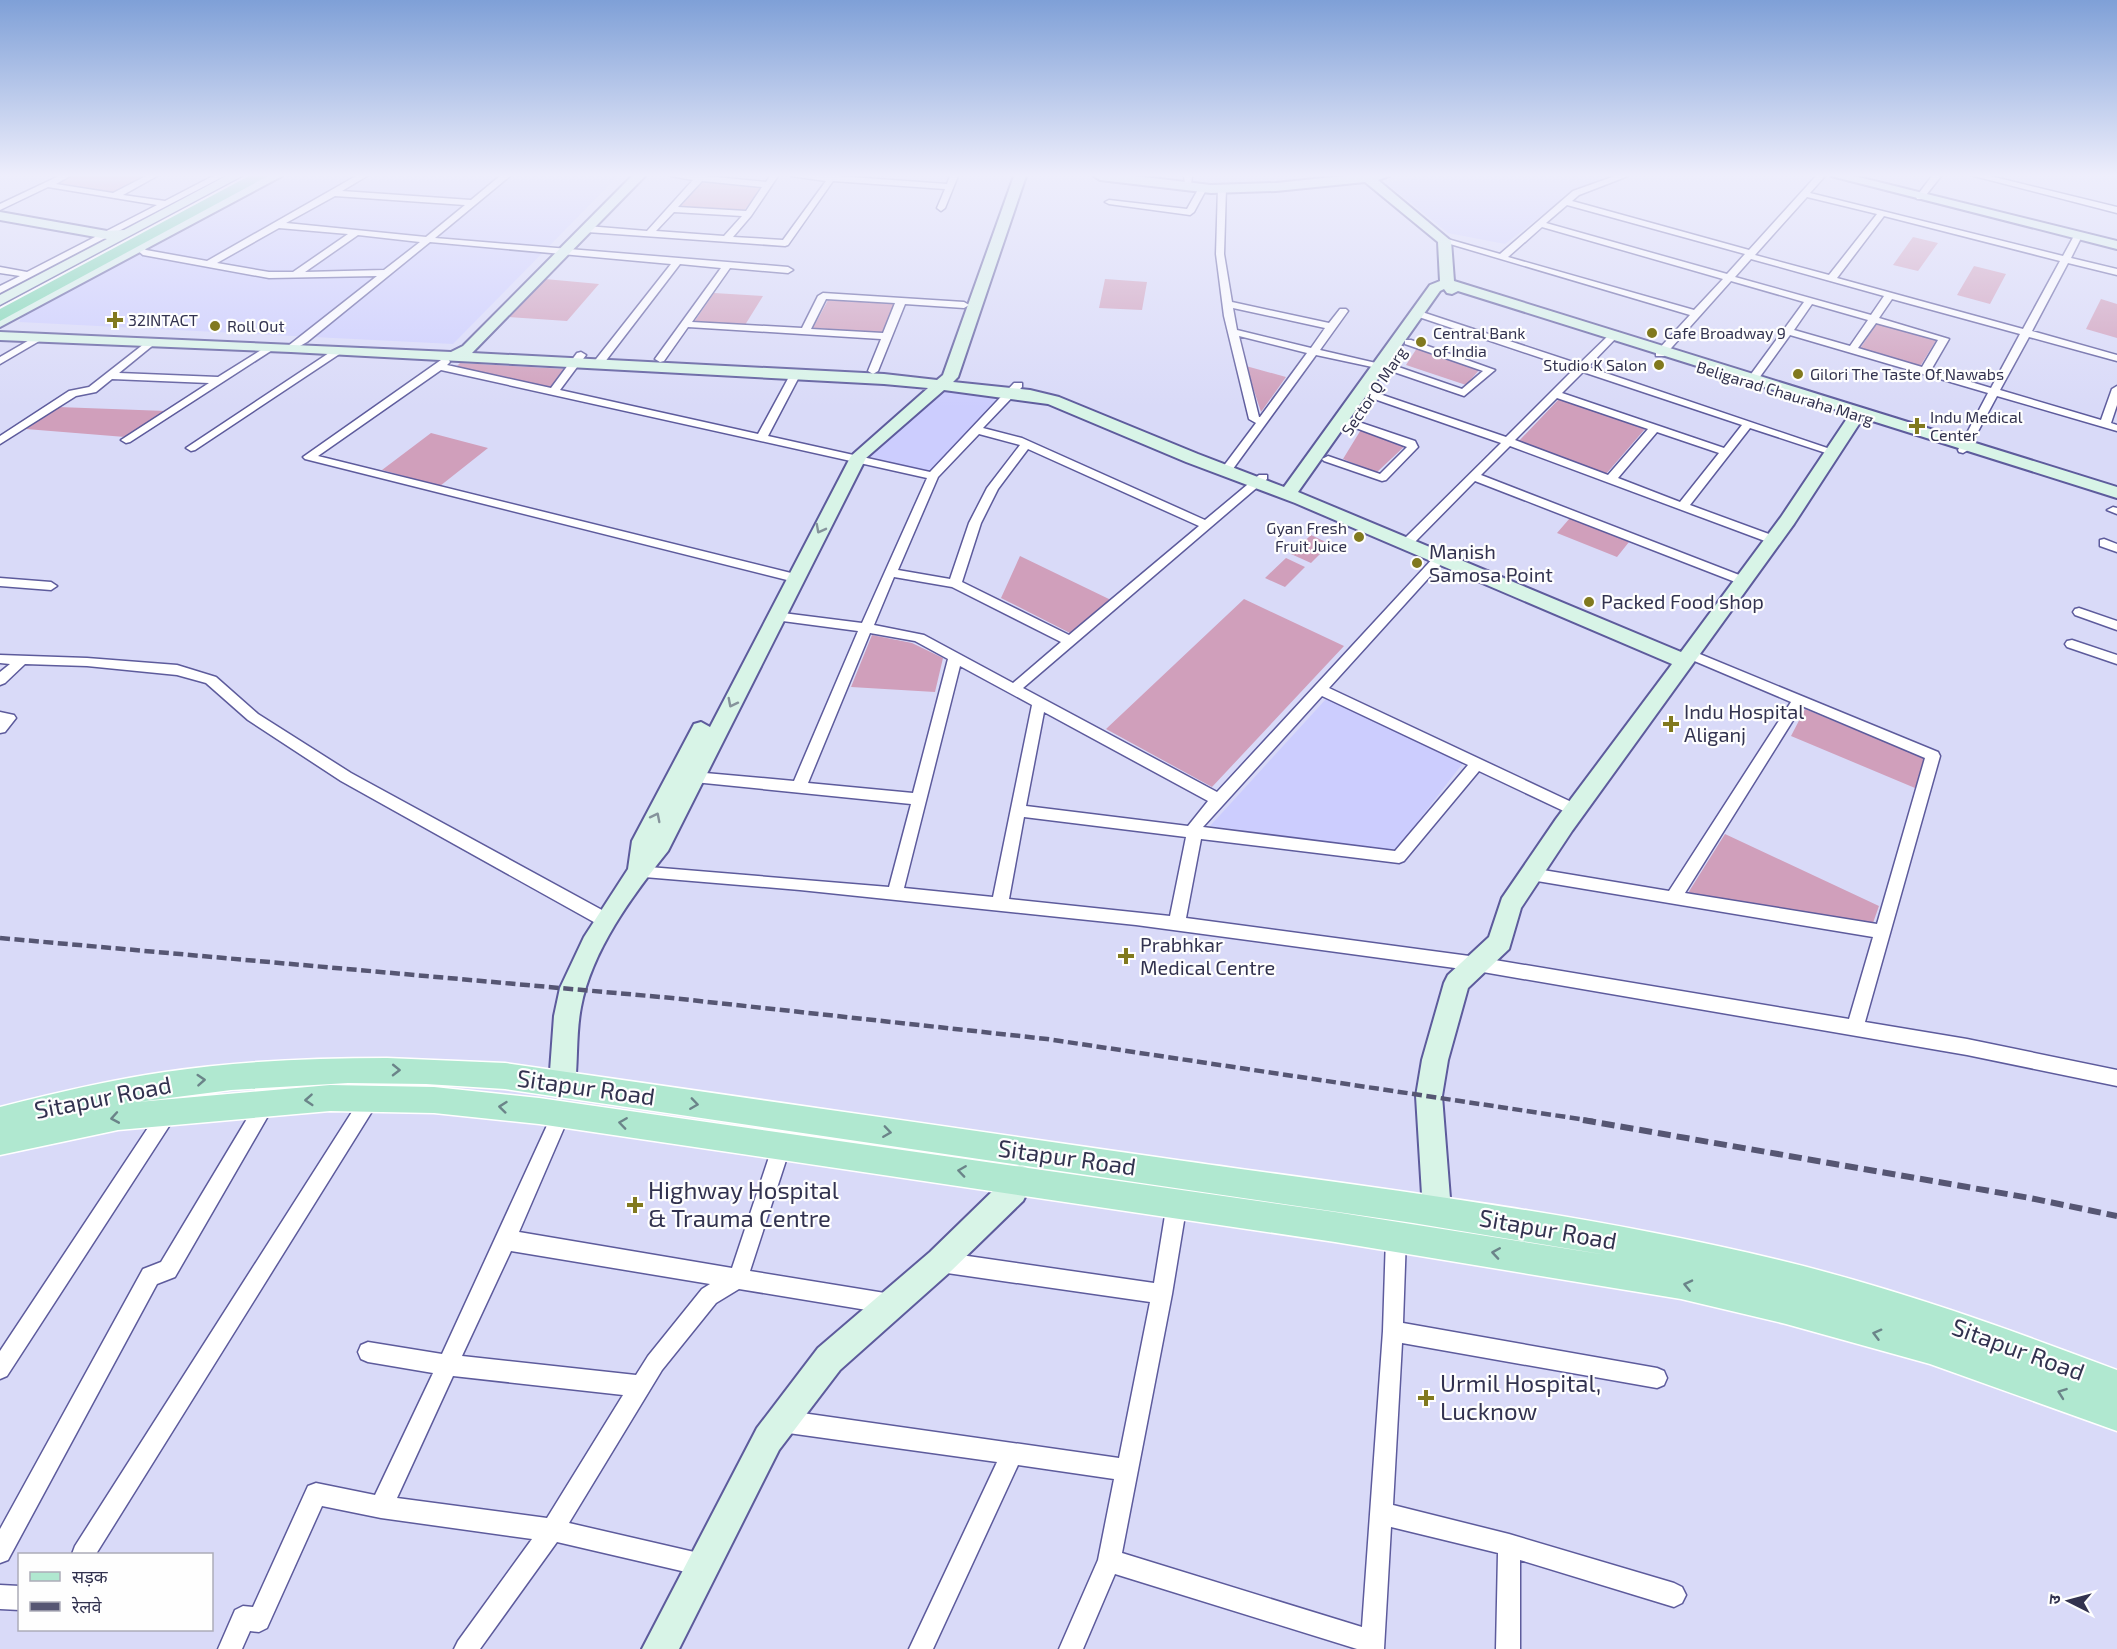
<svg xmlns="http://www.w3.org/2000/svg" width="2117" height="1649" font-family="'Exo 2','Noto Sans Devanagari',sans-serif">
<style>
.built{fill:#cccdfe}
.green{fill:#d09fbb}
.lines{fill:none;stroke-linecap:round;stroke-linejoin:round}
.stream{stroke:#8382be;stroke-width:3}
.street-casing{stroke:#5d5b9c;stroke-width:3}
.secondary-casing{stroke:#5d5b9c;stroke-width:4}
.primary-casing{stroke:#fff;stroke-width:3}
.highway-casing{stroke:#fff;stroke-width:4}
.street{fill:#fff;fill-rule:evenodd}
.secondary{fill:#d8f4e7;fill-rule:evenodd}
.primary{fill:#b0e8d0;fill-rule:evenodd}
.highway{fill:#7cd9b0;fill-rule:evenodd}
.rail-far1{stroke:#565673;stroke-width:4.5;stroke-dasharray:10 4.5;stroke-linecap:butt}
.rail{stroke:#565673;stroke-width:6;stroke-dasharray:13 6;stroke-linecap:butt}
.oneway{stroke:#85939b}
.oneway2{stroke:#6b8489}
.poi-dot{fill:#81791e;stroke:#fefefe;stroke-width:2}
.labels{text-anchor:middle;stroke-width:4.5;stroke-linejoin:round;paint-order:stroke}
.far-poi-label{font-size:16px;fill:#32324f;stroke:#fefefe;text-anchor:start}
.far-street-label{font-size:16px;fill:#32324f;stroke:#fefefe}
.poi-label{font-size:20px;fill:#32324f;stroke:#fefefe;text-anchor:start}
.near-street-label{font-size:24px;fill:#32324f;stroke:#fefefe}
.near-poi-label{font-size:24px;fill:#32324f;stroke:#fefefe;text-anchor:start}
</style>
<rect width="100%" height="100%" fill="#d9daf8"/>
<path class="built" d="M285,176h333l-165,168 -434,-22 4,-7z
M1423,176h191l-41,15 -68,53 -57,-11 -62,-50z
M940,390l58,8 -69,74 -62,-16z
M1326,699l137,64 -68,88 -185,-25z"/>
<path class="green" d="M72,176h75l-32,17 -57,-10z
M702,182l60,5 -19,25 -63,-5z
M1913,237l25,6 -20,28 -25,-6z
M1974,266l32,8 -16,30 -33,-9z
M545,279l54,5 -32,37 -59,-4z
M1105,279l42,3 -5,28 -43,-2z
M714,293l49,3 -18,29 -51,-3z
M2101,299l16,5v34l-31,-9z
M828,300l66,4 -12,29 -69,-5z
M1878,322l59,17 -18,29 -60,-18z
M1417,348l64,20 -15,17 -60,-20z
M460,363l105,6 -13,19 -96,-21z
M1246,366l40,11 -25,35z
M1559,399l86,30 -39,45 -88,-32z
M58,407l108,4 -41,26 -99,-8z
M1362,428l45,16 -31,29 -33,-14z
M431,433l57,15 -48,38 -58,-16z
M1570,518l59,24 -12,15 -60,-24z
M1311,535l19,9 -19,19 -20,-9z
M1020,556l91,44 -39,34 -71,-36z
M1286,558l19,9 -20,20 -20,-9z
M1244,599l100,47 -132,141 -106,-58z
M872,635l40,8 31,15 -8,34 -84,-5z
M1805,709l121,50 -11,29 -124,-52z
M1725,834l154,72 -6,17 -185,-30z"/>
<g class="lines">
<path class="stream" d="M120,232l38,-20
M0,294l100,-52"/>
<g class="street-casing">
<path id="street" d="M59,176h11l-14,8 57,9 33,-17h11l-34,19 42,6 48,-25h11l-224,117v-7l20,-10 -20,-3v-6l27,5 130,-67 -109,-18 -48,23v-6z
M356,176h11l-25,15 129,9 29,-24h10l-75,62 353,29 5,3 -5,3 -58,-5 -38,54 110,6 16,-32 5,-3 141,9 5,3 -5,3 -59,-4 -27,67 -5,3 -5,-3 13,-32 -193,-12 -24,34 -4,1 -5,-3 66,-91 -41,-4 -79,103h-8v-4l78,-99 -241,-22 -123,100 -16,9 -3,-1v-4l89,-70 -108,2 -126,-23 -7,-6 4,-3 6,4 61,11zM335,196l130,9 -39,32 -140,-14zM279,228l69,6 -55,38h-24l-52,-9zM358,235l62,7 -36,28 -79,2zM826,299l69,4 -12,30 -72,-4z
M671,176h34l61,6 4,-6h8l-27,40 -18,21 50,3 43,-59 -35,-5h46l110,8 3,-8h8l-13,32 -4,3 -4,-3 8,-19 -112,-8 -45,64 -3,1 -198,-14 -4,-3 4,-3 60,5 46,-51zM702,181l60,6 -16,24 -68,-4zM674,212l68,4 -18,20 -68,-5z
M1184,176h8l-1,8h-6z
M1615,176h13l-49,19 -7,6 177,49 67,-74h9l-15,17 253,63 12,-22h6l1,2 -11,22 46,11v6l-49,-12 -36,68 85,24v6l-88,-24 -29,53 101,30 11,-31 5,-3v19l-6,18 6,2v6l-120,-35 -29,54 -5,3 -4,-1 -1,-2 30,-57 -198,-58 -36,50h-8v-4l58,-79 -73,-21 -67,75h-8v-4l34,-37 -250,-74 4,-3 56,16 73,-63zM1807,197l70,17 -48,61 -74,-20zM1567,205l178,49 -18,20 -181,-51zM1884,216l176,45 -37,68 -186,-51zM1542,227l181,52 -29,31 -186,-53zM1751,259l133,37 -13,19 -136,-38zM1892,299l128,35 -29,54 -60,-18 18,-31 -70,-21zM1812,304l56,16 -18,26 -56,-16zM1876,323l62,17 -16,27 -64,-19z
M1932,176h9l-18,23h-6l-1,-2z
M1974,176h16l127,31v6z
M1222,185l4,2 -2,67 8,48 97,21 11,-14h6l2,2 -28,39 56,13 8,-1 78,27 21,-18 -78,-27v-4h6l84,30 -31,26 -73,-25 -75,-16 -86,118h-8l-2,-2 36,-48 -7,-4 -25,-103 -8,-62 2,-67zM1233,308l92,20 -14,20 -74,-18zM1239,336l68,17 -47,64h-1z
M1200,186l7,2 -13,24 -4,3 -81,-11 -4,-2 4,-2 78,9z
M1413,311h6l160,53 33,-32h6v4l-30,31 251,85 -6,3 -4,-1 -79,-26 -60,77 87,32 2,3 -6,4 -263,-98 -29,29 266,103 2,3 -2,3 -4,1 -268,-104 -65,66h-8v-6l99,-98 -144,-50v-4h8l141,48 68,-68 -161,-54zM1583,372l159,53 -18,23 -162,-55zM1557,398l91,31 -40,46 -93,-35zM1657,432l62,21 -39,49 -62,-24z
M38,335l5,3 -2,2 -41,24v-7z
M149,340l8,2 -38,31 99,4 51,-32 8,2 -147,95 -4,1 -5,-3 88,-57 -97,-4 -16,13 -20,4 -76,48v-8l69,-45 20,-4z
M335,349l9,2 -149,99 -4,1 -5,-3z
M581,352l5,3 -26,35 198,44 32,-59 9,-2 1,2 -32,61 162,36 84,-89h8v4l-39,41 39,10 183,82 54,-45h8v4l-244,209 194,104 219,-237h8v6l-115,127 251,118 2,4 -2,4h-10l-91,-43 -75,90 -5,2 -198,-24 -15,79 291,39 372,62 24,-82 -342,-57 -5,-2 -3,-4 3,-4 5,-2 138,23 122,-189 -106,-45 -2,-3 7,-4 248,102 2,4 -75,266 102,17 150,31v16l-150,-31 -490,-84 -341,-46 -336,-35 -168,-14 -3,-4 3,-4 5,-2 252,21 22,-83 -217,-22 -7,-5 7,-5 100,9 64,-150 -83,-11 -6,-4 6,-4 87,11 65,-145 -486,-108 -123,86 481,119 2,3 -6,4 -490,-123 -2,-2 138,-97h8l1,2 -3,3 104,23 26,-35zM979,434l41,11 -33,43 -18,35 -19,56 -52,-9 40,-93zM1028,449l171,77 -130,109 -107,-53 19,-59 17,-34zM894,577l58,10 109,55 -48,41 -89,-48 -50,-10zM870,633l45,8 33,18 -35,134 -105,-10zM960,666l72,39 -39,192 -89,-9zM1322,696l146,69 -73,86 -192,-24zM1802,706l123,52 -48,166 -192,-31zM1044,712l164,89 -20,25 -162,-20zM1024,817l162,20 -16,79 -161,-17z
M1341,416l74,25 3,6 -32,33 -4,1 -58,-20 -2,-2 6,-3 52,18 27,-27 -70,-26 -1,-2z
M2113,507l4,1v6l-10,-4z
M2104,539l13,5v8l-17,-6v-6z
M0,578l51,4 6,4 -6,4 -51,-4z
M2079,608l38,13v9l-42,-15 -2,-3 2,-3z
M2072,640l45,15v9l-50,-17 -2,-3 2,-3z
M0,655l87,3 90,7 39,12 42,37 93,59 262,143 2,5 -2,5 -6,2 -6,-2 -260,-145 -93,-61 -42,-37 -29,-8 -90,-9 -62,-2 -20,19 -5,2v-13l10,-8 -10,-1z
M0,712l14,3 2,3 -11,14 -5,1z
M370,1091l6,2 3,6 -3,6 -280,449h-24l3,-8 289,-453z
M266,1095l6,2 3,6 -3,6 -97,168 -18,7 -149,276 -8,3v-34l143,-260 18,-7 99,-165z
M169,1103l6,2 3,6 -3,6 -168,259 -7,3v-28l163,-246z
M561,1106l6,2 3,6 -51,118 213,36 43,-129 7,-3 7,3 2,6 -41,126 141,23 7,3 3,7 -3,7 -7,3 -152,-25 -23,14 -54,67 -93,153 134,31 8,3 3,8 -3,8 -8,3 -146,-34 -77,107h-26l4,-8 74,-102 -151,-21 -59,-12 -55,122 -8,4 -9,-1 -8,18h-24l17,-39 8,-4 10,1 55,-121 8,-3 59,12 58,-122 -65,-11 -7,-3 -3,-7 3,-7 7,-3 74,12 113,-246zM511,1251l199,33 -8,5 -54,67 -12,19 -174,-19zM453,1376l170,19 -76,123 -150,-20z
M1177,1194l7,2 3,7 -15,91 -50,259 240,74 21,-296 3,-94 3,-7 7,-3 7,3 3,7 -3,86 254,45 7,3 3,7 -3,7 -7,3 -255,-45 -9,162 116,29 165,49 8,4 4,8 -4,8 -8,4 -154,-47v89h-24l2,-96 -107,-26 -7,122h-27l-242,-75 -32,75h-24l39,-89 16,-81 -96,-14 -85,184h-24l88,-187 -216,-30 -8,-3 -3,-8 3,-8 8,-3 338,48 31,-156 -210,-30 -7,-3 -3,-7 3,-7 7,-3 214,31 13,-80 3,-7z
M0,1585l20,1v24l-20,-1z"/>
</g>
<g class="secondary-casing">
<path id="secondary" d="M226,176h16l-242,129v-10l107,-56 -107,-19v-8l107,19 17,-1z
M266,176h16l-282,151v-10z
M632,176h13l-173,177 412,21 53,6 6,-5 71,-199h12l-68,201 -5,5 77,8 29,7 139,57 86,33 146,-202 10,-4 -2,-39 -73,-60 -89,9 -65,2 -111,-13 -6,-4h41l76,9 65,-2 67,-7h46l-11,4 73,61 3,40 663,206v11l-254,-80 -69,106 -222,307 -51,77 -12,41 -41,39 -20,72 -6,36 9,115 -4,10 -10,4 -10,-4 -4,-10 -7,-115 6,-36 22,-77 4,-8 41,-38 13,-39 54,-79 116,-155 -377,-161 -109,-41 -138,-58 -104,-14 -78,68 -198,393c-36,45 -76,99 -87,156 -5,25 -3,52 -6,78l-4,9 -9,3 -9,-3 -4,-9 5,-69 6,-28 24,-51 44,-68 4,-28 62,-117 7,-2 9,5 141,-271 77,-68 -44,-4 -593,-32 -291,-12v-8l451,20 12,-6zM1444,289l3,4 5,1 6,-3 392,123 -69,103 -100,135 -383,-160 142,-201z
M1831,176h23l263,65v8z
M1020,1165l10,4 4,10 -11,22 -73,71 -110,98 -61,80 -100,199h-37l115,-221 61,-80 112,-96 73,-71 7,-12z"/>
</g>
<g class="primary-casing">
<path id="primary" d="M387,1058l118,5c226,33 453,65 679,98 199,28 400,52 595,99 116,28 227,68 338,110v61l-187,-67 -144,-40 -105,-25 -346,-57 -796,-118 -105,-11 -104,-2 -212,19 -118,25v-48c55,-14 109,-27 165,-35 73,-11 148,-14 222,-14zM348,1083l78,1 79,5 908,134 194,32 -272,-43 -796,-114 -105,-11 -104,-2 -192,17 93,-12z"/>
</g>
<g class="highway-casing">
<path id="highway" d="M249,176h19l-268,145v-12z"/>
</g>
<use href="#street" class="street"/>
<use href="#secondary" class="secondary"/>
<use href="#primary" class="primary"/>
<use href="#highway" class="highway"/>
<path class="rail-far1" d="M0,938l672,60 375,41 546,82"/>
<path class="rail" d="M1583,1120l447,78 87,18"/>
</g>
<defs><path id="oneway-chevron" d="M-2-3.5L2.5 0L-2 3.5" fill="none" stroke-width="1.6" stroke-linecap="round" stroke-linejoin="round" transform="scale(1.5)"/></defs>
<g class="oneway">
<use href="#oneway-chevron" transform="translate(820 529) rotate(118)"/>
<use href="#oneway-chevron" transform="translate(732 703) rotate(117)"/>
<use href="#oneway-chevron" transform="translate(656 817) rotate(-63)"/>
</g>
<g class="oneway2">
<use href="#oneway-chevron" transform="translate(396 1070) rotate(1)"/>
<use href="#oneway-chevron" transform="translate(201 1080) rotate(-4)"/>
<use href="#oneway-chevron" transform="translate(309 1100) rotate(176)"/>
<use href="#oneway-chevron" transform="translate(694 1104) rotate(8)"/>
<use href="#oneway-chevron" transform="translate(503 1107) rotate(-174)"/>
<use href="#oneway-chevron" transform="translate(115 1118) rotate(170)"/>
<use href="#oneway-chevron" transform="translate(623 1123) rotate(-172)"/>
<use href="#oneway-chevron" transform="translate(887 1132) rotate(8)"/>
<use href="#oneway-chevron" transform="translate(962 1171) rotate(-172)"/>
<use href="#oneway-chevron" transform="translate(1496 1253) rotate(-171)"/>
<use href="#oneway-chevron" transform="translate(1688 1285) rotate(-167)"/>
<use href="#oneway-chevron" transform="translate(1877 1334) rotate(-165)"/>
<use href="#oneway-chevron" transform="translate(2062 1393) rotate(-160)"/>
</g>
<linearGradient id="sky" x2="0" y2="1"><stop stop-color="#7fa0d7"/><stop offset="0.43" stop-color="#eeeefc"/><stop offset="1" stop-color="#eeeefc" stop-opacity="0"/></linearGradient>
<rect width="2117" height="407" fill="url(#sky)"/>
<g class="poi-dot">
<path d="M112 311h6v6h6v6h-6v6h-6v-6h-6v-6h6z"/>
<circle cx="215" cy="326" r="6"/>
<circle cx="1652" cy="333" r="6"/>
<circle cx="1421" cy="342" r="6"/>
<circle cx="1659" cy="365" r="6"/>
<circle cx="1798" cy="374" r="6"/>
<path d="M1914 417h6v6h6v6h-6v6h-6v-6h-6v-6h6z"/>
<circle cx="1359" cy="537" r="6"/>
<circle cx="1417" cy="563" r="6"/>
<circle cx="1589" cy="602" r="6"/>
<path d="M1668 715h6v6h6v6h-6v6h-6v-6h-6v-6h6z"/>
<path d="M1123 947h6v6h6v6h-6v6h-6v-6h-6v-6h6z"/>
<path d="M632 1196h6v6h6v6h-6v6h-6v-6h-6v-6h6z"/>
<path d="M1423 1389h6v6h6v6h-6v6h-6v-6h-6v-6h6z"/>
</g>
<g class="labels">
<g class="far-poi-label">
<text x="128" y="326">32INTACT</text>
<text x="227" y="332">Roll Out</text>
<text x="1433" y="339">Central Bank<tspan x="1433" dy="18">of India</tspan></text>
<text x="1664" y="339">Cafe Broadway 9</text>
<text x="1647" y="371" text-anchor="end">Studio K Salon</text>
<text x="1810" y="380">Gilori The Taste Of Nawabs</text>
<text x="1930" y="423">Indu Medical<tspan x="1930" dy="18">Center</tspan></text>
<text x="1347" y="534" text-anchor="end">Gyan Fresh<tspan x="1347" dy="18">Fruit Juice</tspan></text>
</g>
<g class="far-street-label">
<text transform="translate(1374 391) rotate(-56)" y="6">Sector Q Marg</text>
<text transform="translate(1785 393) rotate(17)" y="6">Beligarad Chauraha Marg</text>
</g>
<g class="poi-label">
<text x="1429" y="559">Manish<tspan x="1429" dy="23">Samosa Point</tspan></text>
<text x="1601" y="609">Packed Food shop</text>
<text x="1684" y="719">Indu Hospital<tspan x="1684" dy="23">Aliganj</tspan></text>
<text x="1140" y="952">Prabhkar<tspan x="1140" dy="23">Medical Centre</tspan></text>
</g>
<g class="near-street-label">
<text transform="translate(586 1088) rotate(8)" y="8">Sitapur Road</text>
<text transform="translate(103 1098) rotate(-11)" y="8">Sitapur Road</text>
<text transform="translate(1067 1158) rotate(8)" y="8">Sitapur Road</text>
<text transform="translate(1548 1230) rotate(10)" y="8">Sitapur Road</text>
<text transform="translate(2018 1350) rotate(20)" y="8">Sitapur Road</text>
</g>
<g class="near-poi-label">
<text x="648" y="1199">Highway Hospital<tspan x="648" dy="28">&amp; Trauma Centre</tspan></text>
<text x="1440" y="1392">Urmil Hospital,<tspan x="1440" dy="28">Lucknow</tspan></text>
</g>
</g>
<rect x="18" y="1553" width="195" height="78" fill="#fefefe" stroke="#acacb8" stroke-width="1.5"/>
<rect x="30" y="1572" width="30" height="9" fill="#b0e8d0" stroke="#acacb8" stroke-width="1.5"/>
<text x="72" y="1583" font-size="18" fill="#32324f">सड़क</text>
<rect x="30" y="1602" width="30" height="9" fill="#565673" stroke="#acacb8" stroke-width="1.5"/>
<text x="72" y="1613" font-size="18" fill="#32324f">रेलवे</text>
<g transform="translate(2069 1601) rotate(276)" stroke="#fefefe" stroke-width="4.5" paint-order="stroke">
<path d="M0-4.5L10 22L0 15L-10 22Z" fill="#32324f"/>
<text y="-9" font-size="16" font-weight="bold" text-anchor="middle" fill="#32324f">उ</text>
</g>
</svg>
